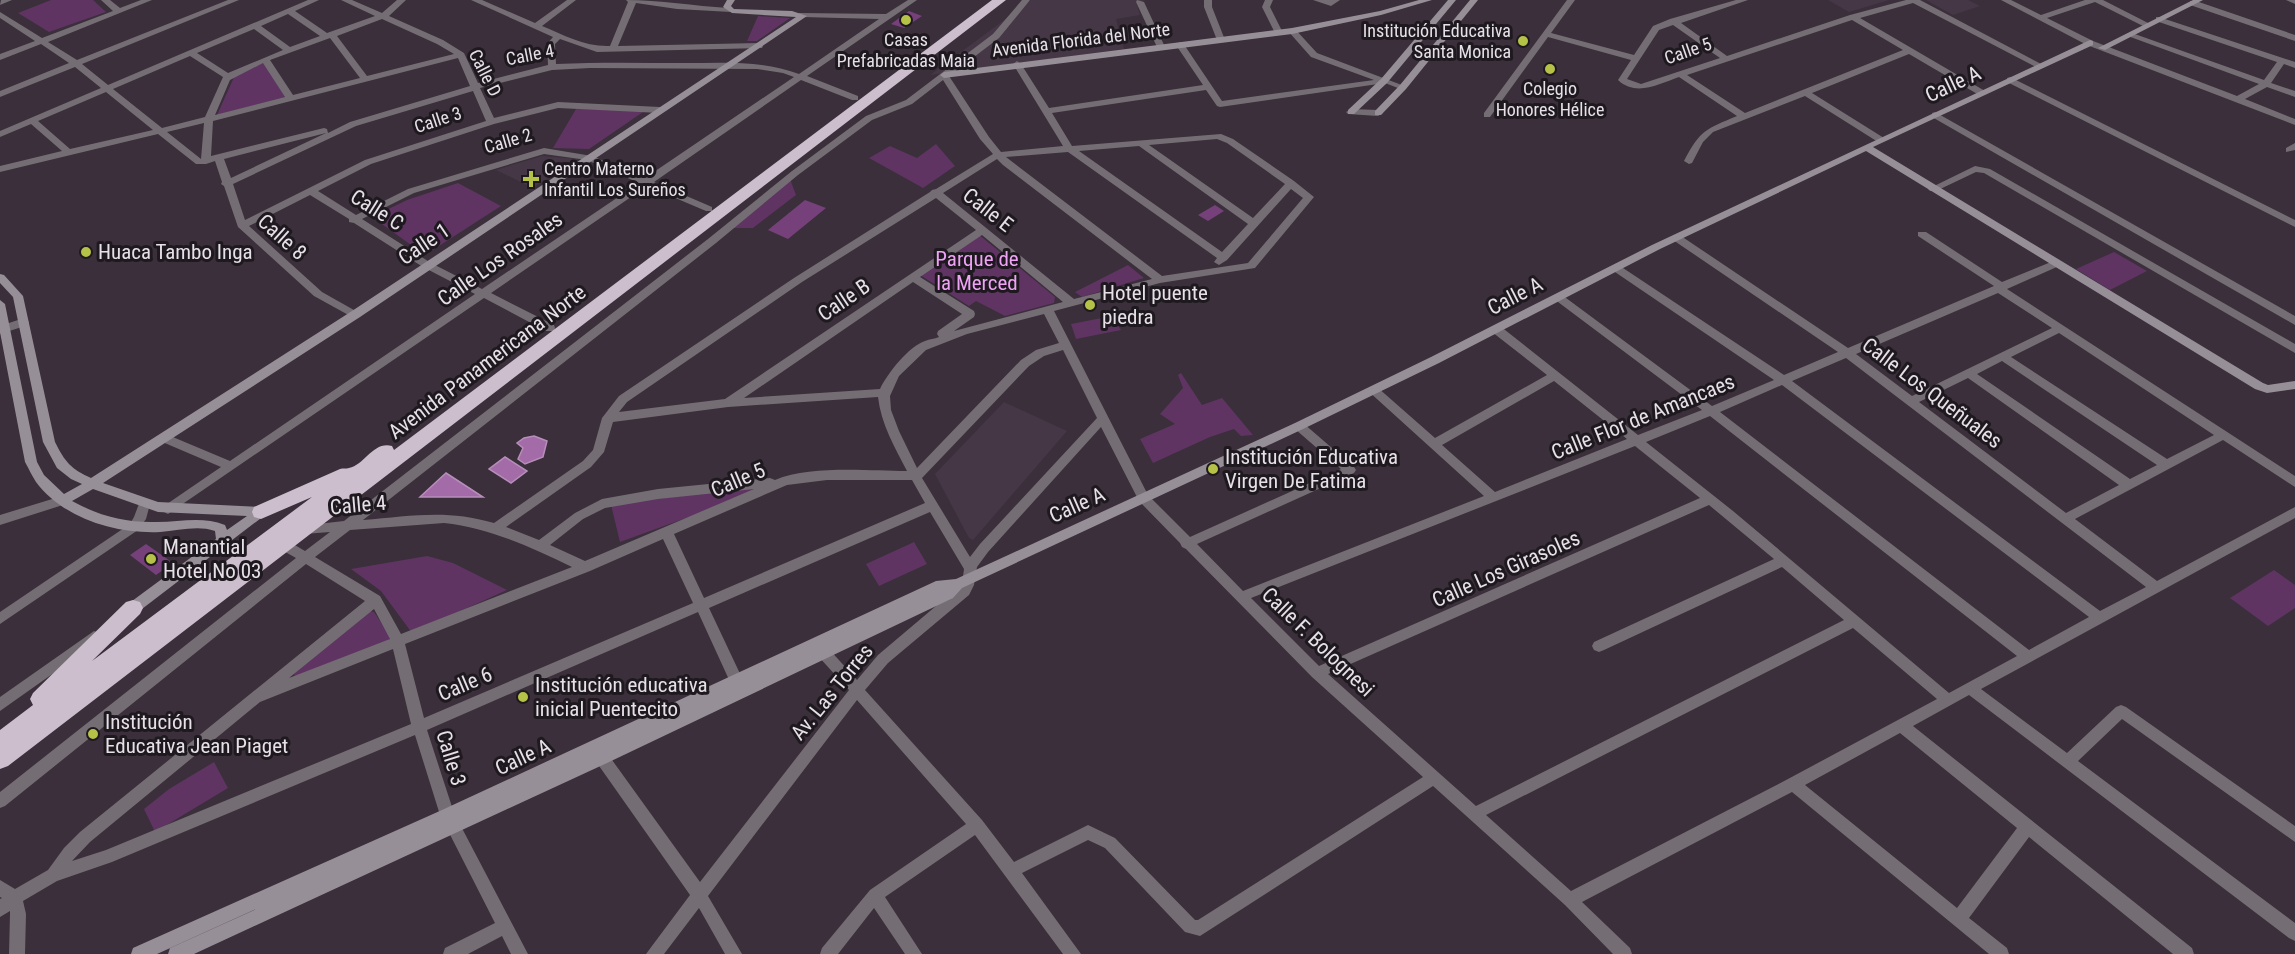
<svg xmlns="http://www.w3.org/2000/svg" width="2295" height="954" font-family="'Roboto Condensed',sans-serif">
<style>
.built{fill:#463747}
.green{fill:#5f3462}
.water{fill:#a36ba7;stroke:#b78eba;stroke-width:1.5}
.building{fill:#76417b}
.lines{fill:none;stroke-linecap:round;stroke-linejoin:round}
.street{fill:#746e74;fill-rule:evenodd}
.secondary{fill:#978f98;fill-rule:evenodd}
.highway{fill:#ccbecd;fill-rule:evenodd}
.poi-dot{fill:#b6c148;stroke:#1e191f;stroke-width:2}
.labels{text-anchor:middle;stroke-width:6;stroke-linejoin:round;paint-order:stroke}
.far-poi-label{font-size:18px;fill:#e7e0e8;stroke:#1e191f}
.far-street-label{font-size:18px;fill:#e7e0e8;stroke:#1e191f}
.street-label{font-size:21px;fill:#e7e0e8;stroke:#1e191f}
.poi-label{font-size:21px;fill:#e7e0e8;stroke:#1e191f;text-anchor:start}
.park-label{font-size:21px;fill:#efa3f5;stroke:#1e191f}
</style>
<rect width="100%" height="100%" fill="#3a2f3b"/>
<path class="built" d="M1031,0h115l-10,2 4,13 -24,4 8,30 -194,26z
M1828,0h61l-40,12z
M1926,0h42l12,6 -27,9z
M542,156l36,3 -45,29 -37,-18z
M1004,402l63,29 -94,109 -4,-2 -34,-64z"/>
<path class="green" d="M51,0h42l13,12 -57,20 -31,-19z
M758,16l32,2 -33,23h-10z
M264,62l21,35 -68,18 18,-40z
M576,109l70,1 -57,39 -36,-1z
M936,144l19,22 -32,22 -54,-30 21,-12 27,12z
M790,179l6,16 -43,33h-23z
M458,183l43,23 -76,49 -53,-38 35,-17z
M978,234l77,63 -1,6 -49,13 -29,-15 -7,5 -49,-31z
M2114,252l33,19 -37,19 -34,-21z
M1128,265l16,13 -62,19 -7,-5z
M1112,316l9,14 -45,9 -5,-15z
M1181,373l21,32 20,-7 31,37 -12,1 -7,-7 -24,8 -57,26 -13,-24 35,-15 -15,-10 23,-26 -5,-13z
M754,486l1,7 -135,49 -9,-37z
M914,542l13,22 -48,22 -13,-22z
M427,556l26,7 54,27 -95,43 -31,-42 -30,-22z
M2274,570l21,15v23l-27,18 -38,-28z
M369,611l5,1 17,25 -4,5 -91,37 -2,-5z
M214,762l14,26 -73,44 -11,-23 25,-20z"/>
<path class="water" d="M534,436l13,5 -4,16 -18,7 -7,-5 5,-11 -6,-5 7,-5z
M505,457l22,14 -16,12 -22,-14z
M446,473l37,24h-63z"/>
<path class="building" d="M909,11l13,5 -18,12 -13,-4z
M805,200l21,8 -38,31 -20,-9z
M1215,205l9,6 -16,10 -10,-6z
M146,544l27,19 -17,12 -26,-20z"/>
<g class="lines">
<path class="street" d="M1,0h11l-12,5z
M101,0h9l10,8 21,-8h11l-104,42 29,18 151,-60h11l-157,64 26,21 200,-85h11l-24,11 32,22 48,-17 -34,-16h11l30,13 15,-13h9l-17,16 54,24 21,13 14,30 70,-18 -1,-21 6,-7 -82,-37h11l53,23 32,-23h9l-34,26c22,9 43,21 68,20l18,-44 -2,-2c34,0 68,6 102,8l4,2 -1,2 -54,-3 -41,-6 -18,43 141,-3 4,3 -1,2 -165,4 -37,-13 -5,5 1,20c43,-2 86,-1 129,-1 39,0 78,-3 114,11l80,-55 -77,-2 -4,-2 1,-2 87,1 22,-14h9l-110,76 51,20v4h-6l-51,-20 -147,102 58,25v4h-6l-59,-25 -156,107 63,32 1,3 -1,3h-8l-62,-33 -316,216 -4,-2 -2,-3 2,-3 57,-39 -61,-26 -2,-3 2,-3h8l62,26 245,-167 -52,-27 -69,-44 -5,-1v-3l-39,-24 -61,31 73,66 39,22 -1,3h-8l-38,-21 -76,-69 -14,-41 -3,-2 1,-2 -7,-21 -9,3h-10l-38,-30 -158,38v-6l62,-15 -31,-27 -31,13v-6l101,-43 -26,-21 -75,30v-6l69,-28 -28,-19 -41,16v-6l35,-13 -35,-23v-6l42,26 71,-27zM288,14l32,22 -30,11 -29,-21zM382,19l55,25 17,10 -87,22 -30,-40zM254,29l29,21 -55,23 -31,-20zM330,38l30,40 -67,17 -23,-35zM190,56l33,21 -18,40 -43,11 -49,-39zM458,58l12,28 -120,36 -22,11 -1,-4 -3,-1 -113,28 2,-35zM263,63l22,34 -70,18 15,-35zM590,68l167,1 26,4 11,4 -149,101 -53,-22 -48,-8 -136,41 -52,26 -38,-24 53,-27 123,-40 64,-16 102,5 5,-3 -5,-3 -102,-5 -64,16 -14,-30 72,-18zM473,91l13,30 -121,39 -120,60 -12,-36 123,-58zM106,92l47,38 -83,19 -32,-28zM204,123l-3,36 -34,-27zM326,133l-95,45 -7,-19zM544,154l43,6 52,23 -157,106 -51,-26 -69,-44 52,-26z
M1022,0h8l-31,38 -50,38 40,61 12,15 62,-6 -50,-82 4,-3 4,3 28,44 154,-23 -27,-40 4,-3 3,1 39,58 152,-21 -63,-23 -23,-26 4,-3 3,1 22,24 90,34 -4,3 -18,-7 -165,24 -3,-1 -11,-16 -154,23 20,33 149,-12 12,5 61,42 20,16 -59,71 -95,15 -106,28 94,184 42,42 151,-68 -46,-40 -2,-3 2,-3h8l51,44 2,3 -2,3 -157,71 46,47 241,-95 -117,-106 6,-4 4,1 58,51 112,-63 -55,-43 -1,-3 1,-3h8l138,109 64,-25 -148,-111 -1,-2 1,-2h8l150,111 62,-26 -162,-110 -1,-2 1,-2h8l164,109 54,-23 -165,-112v-4h8l167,112 146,-62 -76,-50v-4h8l76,50 49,-20h8l1,2 -1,2 -52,23 288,187v11l-72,-47 -148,79 82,62 138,-74v11l-314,171 86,64 49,-46 5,-2 5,2 169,119v16l-173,-123 -44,42 217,162v18l-6,-3 -320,-243 -56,31 279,222 2,6h-21l-144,-117 -60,81 38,30 2,6h-20l-197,-162 -210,110 48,46 2,6h-19l-48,-49 -132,-119 -233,150 -15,-4 -80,-84 -17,-8 -66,33 59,81h-18l-88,-119 -90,62 37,57h-17l-31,-46 -36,46h-18l2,-6 48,-58 96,-66 -109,-124 -149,196 34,58h-17l-26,-46 -35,46h-18l44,-59 -93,-132 -2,-5 2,-5 5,-1 5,1 93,129 149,-192 -31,-34 -2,-4 2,-4 5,-2 5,2 29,32 21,-25 84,-71 2,-15 -34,-57 -221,96 34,72 -2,4 -5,2 -5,-2 -33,-72 -271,118 27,83 74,141h-17l-9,-18 -34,18h-25l2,-6 50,-25 -55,-108 -25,-80 -303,127 -55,19 -34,20 3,13 -1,40h-16l1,-40v-3l-10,6v-18l2,-1 -2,-1v-17l15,9 33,-19 16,-22 16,-16 285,-231 -59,-37 -301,242 -5,2v-16l296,-234 -16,-9 -2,-4 2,-4h8l17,10 25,-19 -26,2 -4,-2 -2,-3 2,-3 44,-5 364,-282 84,-68 74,-55 40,-16 87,-66zM943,80l37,59 13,15 -57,35 -4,1 -2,2 -136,86 -175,118 -17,22 -9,32 -10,11 -89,62c-47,-14 -83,-7 -131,-3l353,-277 82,-68 74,-55 40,-16zM1217,139l10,4 58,41 -32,34 -104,-73zM1139,146l109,78 -26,28 -143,-101zM1068,152l149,106 -3,4 5,3 8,-5 64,-71 12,9 -55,65 -86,13 -156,-119zM997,159l6,6 149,114 -78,20 -131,-106zM936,198l40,32 -251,169 -106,13 8,-10 175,-120zM982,235l81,67 -109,29 20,-14 1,-3 -1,-3 -54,-34zM913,282l49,32 -24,17 -1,3 2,3c-5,2 -9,2 -14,4 -16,5 -38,33 -45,48l-136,9zM1998,293l54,35 -140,68 -56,-42zM1044,314l15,29 -23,7 -15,10 -104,108 -18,-37 -8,-21 -1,-14 9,-20 27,-26 41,-16zM2059,333l155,102 -47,24 -156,-102zM1063,350l34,68 -117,126 -10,13 -48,-79 107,-112 15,-10zM1846,358l300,229 -46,24 -308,-230zM2002,361l155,104 -27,14 -153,-105zM1968,378l151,107 -53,28 -147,-111zM1554,381l73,58 -132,53 -53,-47zM1782,385l307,232 -60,33 -309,-238zM878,397c3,27 17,51 29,74 -39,0 -96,-6 -132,9l-5,-2 -112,11 -56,10 -27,14 -36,27 -33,-13 85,-60 13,-15 9,-30 115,-15zM1710,416l307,240 -68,37 -216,-182 -87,-69zM1101,427l38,74 41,42 2,4 4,2 126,128 111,100 -225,143h-3l-80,-82 -27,-13 -74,37 -32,-42 -117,-130 23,-27 81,-68 5,-10 3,-18 11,-15zM1635,446l65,52 -381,168 -68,-68zM827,480h85l13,23 -221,95 -30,-64 113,-49zM754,489l-169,72 -35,-16 33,-26 22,-11 53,-9zM1709,505l65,54 -180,83 -2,4 2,4 5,2 5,-2 178,-83 62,53 -368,186 -148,-132zM444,523c46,5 86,24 128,44l-171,67 -21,-38 -65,-39 35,-27zM663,539l30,64 -269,115 -19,-74 185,-73zM374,609l16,30 -101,39zM1853,628l84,71 -149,80 -217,112 -85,-76zM393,649l18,75 -305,126 -34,11 18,-19 170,-140zM1900,733l117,95 -60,80 -152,-123z
M1137,0l7,2 21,45 -1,2 -7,-2 -21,-45z
M1204,0h8v7l13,33 -1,2 -7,-2 -13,-33z
M1265,0h8l-3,7 13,26 -1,2h-6l-14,-28z
M1313,0h27l-9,6z
M1567,0h8l-24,33 83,22 19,-29 17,-7 66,-19h12l-67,23 46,33 123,-41 56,-15h14l125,66 -7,2 -125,-65 -53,15 125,73v4h-6l-70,-41 -97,39 72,45v4h-6l-73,-46 -92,36 -10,10 -11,21 -3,1 -5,-3c16,-31 22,-32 53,-45l-58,-39c-20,7 -43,20 -61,3l13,-20 -83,-23 -58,80h-6v-4zM1852,20l51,30 -158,63 -58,-38zM1673,25l47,33 -79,26 -14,-5 32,-49z
M2001,0h10l30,15 44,-15h18l49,25 -7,2 -50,-25 -48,16 46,23 144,55 22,-12 -134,-49 7,-2 132,47 13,-18 -121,-41v-4h3l136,45v6l-11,-4 -13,19 24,8v6l-28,-10 -22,12 50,20v6l-208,-80z
M2286,0h9v4z
M2190,1h6l99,34v6l-105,-36z
M2010,77l285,143v7l-288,-145v-4z
M1351,109l27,1 5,3 -5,3 -30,-2 -2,-2z
M1935,112l360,204v9l-363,-208v-4z
M2295,143v7l-9,2v-4z
M1975,166l15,3 305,175v9l-311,-180 -8,-1 -40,19h-6l-2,-2z
M24,318l5,4 -1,3 -28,9v-8z
M62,496l4,2 2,3 -2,3 -66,21v-10z
M144,499l4,2 2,3 -4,15 -8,11 -138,94v-12l130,-88 4,-7 6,-16z
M94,631l5,2 2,4 -2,4 -99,70v-14z"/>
<path class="secondary" d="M727,0h8l-4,6 3,3 58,2 15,5 -447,301 -257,166 55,19 103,5 4,2 2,3 -2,3 -127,97 -5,1 -5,-1 -2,-4 2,-4 88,-65 -1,-8c-18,-6 -37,0 -55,1 -44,2 -96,-13 -124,-50 -4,-6 -7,-13 -11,-20l-25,-130v-32l5,4 32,158 7,13 20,19 18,-10 -11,-5 -14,-11 -14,-26 -30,-145 -13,-14v-9l4,1 19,21 32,146c10,20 16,27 36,36l261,-167 444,-294 -64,-4 -9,-6zM93,489l65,23 89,4 -20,14 -2,-5c-23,-9 -44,-3 -68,-3 -31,1 -58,-6 -85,-21z
M1419,0h13l-51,15 -89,19 -348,44 -4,-3 4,-3 348,-44 88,-17z
M1448,0h8l-69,83 -33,31h-6v-4l33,-31z
M1470,0h8l-72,89 -25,26h-6v-4l25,-26z
M2193,0h10l-98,50 -7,-2z
M2090,40l3,1v4l-220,102 390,236 5,2 27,-4v8l-28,4 -12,-4 -389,-238 -206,98 -221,114 -136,66 -341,159 -9,10 -346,165 -413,191h-26l2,-6 190,-86 -203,92h-26l2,-6 309,-138 494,-229 20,-2 339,-156 136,-66 221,-112z"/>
<path class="highway" d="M992,0h14l-998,766 -8,3v-39l33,-25 -3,-6 3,-6 93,-91 7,-2 7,2 3,6 -3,6 -48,47 220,-164 -51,22 -7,-2 -2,-5 2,-5 86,-38c3,-1 6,0 9,-1 16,-3 24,-27 43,-22l2,4z"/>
</g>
<g class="poi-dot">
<circle cx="906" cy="20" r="6"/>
<circle cx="1523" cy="41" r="6"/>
<circle cx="1550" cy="69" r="6"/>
<path d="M528 170h6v6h6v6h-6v6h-6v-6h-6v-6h6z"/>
<circle cx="86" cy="252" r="6"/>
<circle cx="1090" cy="305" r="6"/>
<circle cx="1213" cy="469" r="6"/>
<circle cx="151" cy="559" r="6"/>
<circle cx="523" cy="697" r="6"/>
<circle cx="93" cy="734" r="6"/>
</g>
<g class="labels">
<g class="far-poi-label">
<text x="1511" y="37" text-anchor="end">Institución Educativa<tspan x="1511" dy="21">Santa Monica</tspan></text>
<text x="906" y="46">Casas<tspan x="906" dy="21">Prefabricadas Maia</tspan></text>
<text x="1550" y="95">Colegio<tspan x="1550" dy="21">Honores Hélice</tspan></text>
<text x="544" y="175" text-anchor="start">Centro Materno<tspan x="544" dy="21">Infantil Los Sureños</tspan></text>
</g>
<g class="far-street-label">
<text transform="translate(1081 40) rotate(-7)" y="6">Avenida Florida del Norte</text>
<text transform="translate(1688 51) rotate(-19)" y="6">Calle 5</text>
<text transform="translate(530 55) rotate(-11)" y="6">Calle 4</text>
<text transform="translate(485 73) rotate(63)" y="6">Calle D</text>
<text transform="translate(438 120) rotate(-18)" y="6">Calle 3</text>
<text transform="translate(508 141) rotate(-16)" y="6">Calle 2</text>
</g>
<g class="street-label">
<text transform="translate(1953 84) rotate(-25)" y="7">Calle A</text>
<text transform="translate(377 210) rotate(32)" y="7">Calle C</text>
<text transform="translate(988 210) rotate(38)" y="7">Calle E</text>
<text transform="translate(282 237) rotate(42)" y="7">Calle 8</text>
<text transform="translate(424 244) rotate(-34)" y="7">Calle 1</text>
<text transform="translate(500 259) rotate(-35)" y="7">Calle Los Rosales</text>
<text transform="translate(1515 296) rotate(-27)" y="7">Calle A</text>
<text transform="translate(844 300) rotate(-34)" y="7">Calle B</text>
<text transform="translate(487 362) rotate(-37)" y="7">Avenida Panamericana Norte</text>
<text transform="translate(1932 393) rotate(37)" y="7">Calle Los Queñuales</text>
<text transform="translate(1643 417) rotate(-22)" y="7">Calle Flor de Amancaes</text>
<text transform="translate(738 480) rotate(-23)" y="7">Calle 5</text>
<text transform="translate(358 505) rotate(-5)" y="7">Calle 4</text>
<text transform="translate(1077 505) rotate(-24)" y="7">Calle A</text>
<text transform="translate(1506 569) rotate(-24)" y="7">Calle Los Girasoles</text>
<text transform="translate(1318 642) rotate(44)" y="7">Calle F. Bolognesi</text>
<text transform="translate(465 684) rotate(-23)" y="7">Calle 6</text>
<text transform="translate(832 692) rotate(-51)" y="7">Av. Las Torres</text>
<text transform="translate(523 757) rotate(-25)" y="7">Calle A</text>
<text transform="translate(451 758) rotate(73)" y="7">Calle 3</text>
</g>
<g class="poi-label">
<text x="98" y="259">Huaca Tambo Inga</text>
<text x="1102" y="300">Hotel puente<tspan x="1102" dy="24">piedra</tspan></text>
<text x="1225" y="464">Institución Educativa<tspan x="1225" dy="24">Virgen De Fatima</tspan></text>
<text x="163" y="554">Manantial<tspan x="163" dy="24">Hotel No 03</tspan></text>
<text x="535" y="692">Institución educativa<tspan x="535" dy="24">inicial Puentecito</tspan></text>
<text x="105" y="729">Institución<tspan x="105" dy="24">Educativa Jean Piaget</tspan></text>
</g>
<g class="park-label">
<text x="977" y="266">Parque de<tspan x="977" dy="24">la Merced</tspan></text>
</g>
</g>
</svg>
